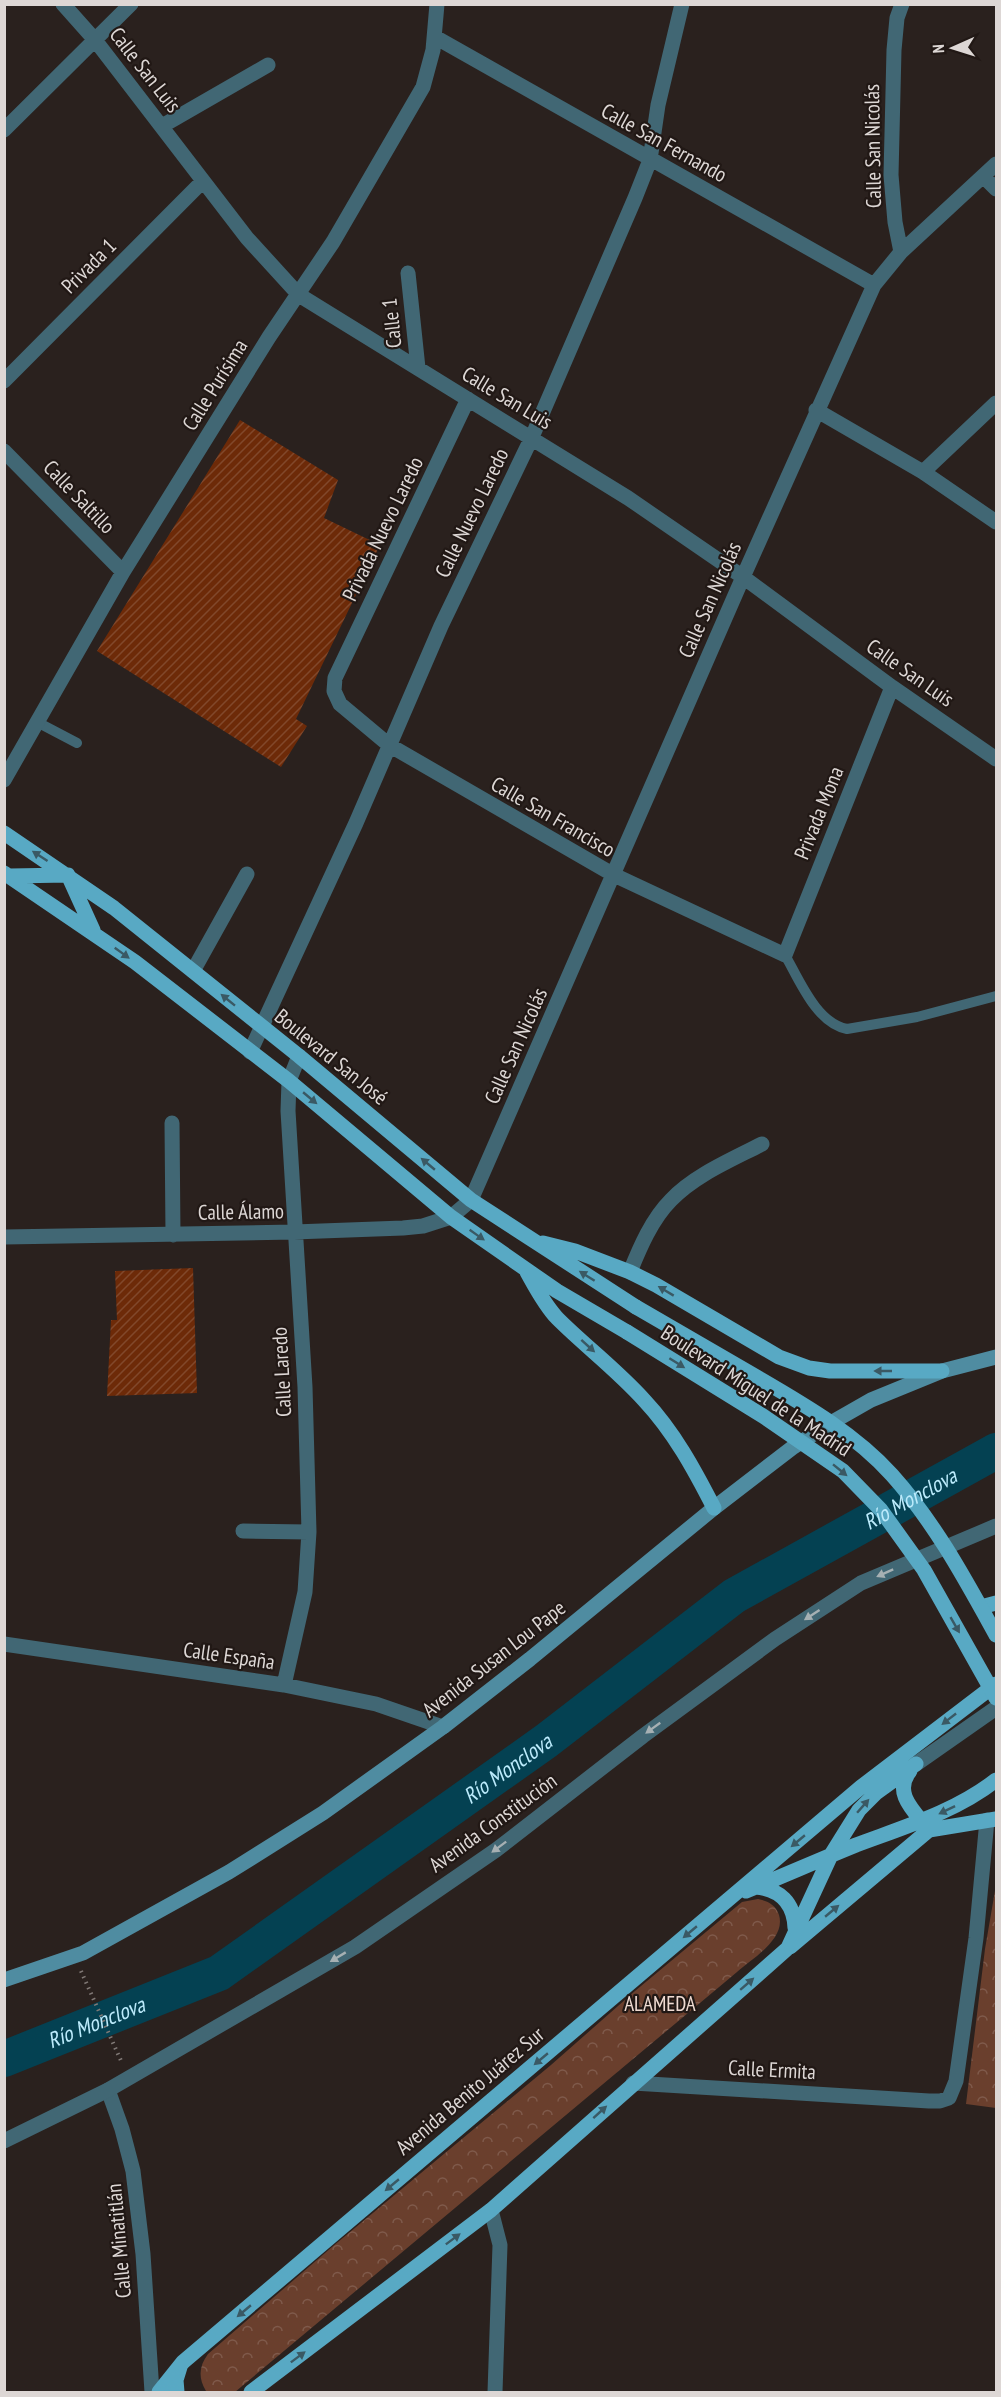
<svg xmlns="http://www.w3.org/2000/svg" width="1001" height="2397" font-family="'PT Sans Narrow',sans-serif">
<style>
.forest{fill:url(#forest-crowns)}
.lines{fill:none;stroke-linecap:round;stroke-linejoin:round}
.river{stroke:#044152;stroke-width:36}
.building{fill:url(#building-hatch)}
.path{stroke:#807976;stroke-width:4;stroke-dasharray:1.5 4.5;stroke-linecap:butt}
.service{stroke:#416774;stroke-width:10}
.minor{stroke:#416774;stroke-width:15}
.tertiary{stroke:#416774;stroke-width:15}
.secondary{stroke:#4f8ca1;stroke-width:15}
.primary{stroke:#58a9c4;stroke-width:15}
.primary-bridge{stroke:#58a9c4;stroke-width:15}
.oneway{fill:#3a5964}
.oneway2{fill:#a6b0b3}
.labels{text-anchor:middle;stroke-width:4.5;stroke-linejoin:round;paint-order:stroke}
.street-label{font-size:21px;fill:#ddd7d5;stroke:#211815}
.park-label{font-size:21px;fill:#f0dbd2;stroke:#211815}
.water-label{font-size:22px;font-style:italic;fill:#bcebfc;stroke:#211815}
</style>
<defs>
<pattern id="forest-crowns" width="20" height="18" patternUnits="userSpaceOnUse" patternTransform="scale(1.5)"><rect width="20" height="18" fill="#6a3f2d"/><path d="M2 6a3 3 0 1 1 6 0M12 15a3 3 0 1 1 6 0" fill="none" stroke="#7f5a4b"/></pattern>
<pattern id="building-hatch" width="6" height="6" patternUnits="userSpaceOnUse" patternTransform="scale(1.5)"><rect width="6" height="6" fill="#6d2a08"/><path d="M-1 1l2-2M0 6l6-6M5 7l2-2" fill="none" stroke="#81482b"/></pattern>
</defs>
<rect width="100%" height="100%" fill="#2a211e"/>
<path class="forest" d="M996,1885v223l-30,-4 19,-155z
M758,1899c10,2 18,6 21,16 7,24 -26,43 -42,57l-502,420 -29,-1c-8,-13 -7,-25 2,-37l124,-107 219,-182 84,-74 107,-89z"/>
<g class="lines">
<path class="river" id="s1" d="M4,2059l215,-86 327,-232 188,-145 262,-145"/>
</g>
<path class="building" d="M240,420l98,60 -14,38 56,27 -84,174 11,7 -26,41 -184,-116z
M193,1268l4,125 -90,3 4,-76h6l-2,-49z"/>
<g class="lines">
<path class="path" d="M81,1971l41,92"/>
<path class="service" d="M37,722l40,21
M785,955c14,24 31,68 62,74l70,-12 79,-21"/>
<path class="minor" d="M63,4l32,36 152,198 52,57 329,203 115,79 149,110 104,72
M435,37l439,248
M162,126l106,-61
M4,130l127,-126
M983,176l13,13
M901,252l-6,-30 -4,-47 3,-125 3,-32 5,-14
M408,273l10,95
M4,381l199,-200
M468,399l-133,279 -1,13 6,13 49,41 225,130 171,80 107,-268
M816,410l107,62 73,50
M4,451l119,121
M923,472l73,-69
M4,780l119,-208 146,-235 64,-95 90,-155 10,-37 4,-46
M193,971l54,-97
M250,1052l106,-229 85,-197 91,-189 103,-239 15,-38 8,-55 24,-101
M172,1123l1,112
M4,1237l290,-5 109,-4 20,-2 28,-9 20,-17 272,-623 131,-292 27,-33 95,-88
M630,1272c10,-25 22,-53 41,-72 24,-25 60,-40 91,-56
M243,1531l66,1
M4,1644l280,41 92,19 67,23
M284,1685l21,-93 4,-60 -4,-145 -17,-276 1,-30 10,-25
M633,2083l296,18h11l9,-3 7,-17 20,-143 11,-118
M108,2090l14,39 11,42 10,83 9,138
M491,2210l9,35 -5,147"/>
<path class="tertiary" d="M916,1764l80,-56
M4,2141l104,-51 247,-143 141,-97 147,-114 132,-97 86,-56 135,-57"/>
<path class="secondary" d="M4,1980l79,-27 146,-81 94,-59 120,-86 87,-68 184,-151 78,-60 37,-24 42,-24 71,-29 54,-14"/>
<path class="primary" d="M4,833l110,75 185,148 172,144 165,107
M4,873l131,89 154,119 162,136 106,74 70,41
M10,876l58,-1 25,55
M543,1243l32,8 55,21 26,13 123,72 30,11 21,3h112
M527,1272c9,16 17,32 30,46 28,28 60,52 87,82 30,32 50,69 70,108
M981,1607l15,-4
M910,1771c-18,22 5,41 19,59l67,-11
M755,1887c25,2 39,16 40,41
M746,1891c37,-15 73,-31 110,-46 48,-18 99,-33 140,-65
M790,1947l139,-117
M159,2392l24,-30 678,-575 135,-103
M177,2392l-1,-12 4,-13
M251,2392l240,-182 297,-262 43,-93 28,-45 17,-17 40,-29"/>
<path class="primary-bridge" d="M636,1307c40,23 79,46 119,69 48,28 99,57 137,99 43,48 73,104 104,160
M627,1332l136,84 80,55 38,39 43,60 72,128"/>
</g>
<defs><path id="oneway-solid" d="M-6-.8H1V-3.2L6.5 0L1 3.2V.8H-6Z" transform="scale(1.5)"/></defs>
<g class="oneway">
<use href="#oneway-solid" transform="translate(40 856) rotate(-147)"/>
<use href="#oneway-solid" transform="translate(122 953) rotate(36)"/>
<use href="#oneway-solid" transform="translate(228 1000) rotate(-141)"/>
<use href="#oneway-solid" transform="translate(310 1098) rotate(40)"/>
<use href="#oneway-solid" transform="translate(428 1164) rotate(-140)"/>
<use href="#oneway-solid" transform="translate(477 1235) rotate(35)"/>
<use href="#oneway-solid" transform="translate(587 1276) rotate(-148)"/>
<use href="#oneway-solid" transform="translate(666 1291) rotate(-149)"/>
<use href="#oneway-solid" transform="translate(588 1346) rotate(42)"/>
<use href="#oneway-solid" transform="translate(677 1363) rotate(32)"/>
<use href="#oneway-solid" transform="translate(883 1371) rotate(180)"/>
<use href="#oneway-solid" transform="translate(840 1470) rotate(39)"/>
<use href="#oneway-solid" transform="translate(955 1625) rotate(60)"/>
<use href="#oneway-solid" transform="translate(949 1719) rotate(142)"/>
<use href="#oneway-solid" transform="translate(863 1806) rotate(-49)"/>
<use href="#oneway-solid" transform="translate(947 1810) rotate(154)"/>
<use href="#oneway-solid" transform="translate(798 1841) rotate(140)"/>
<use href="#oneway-solid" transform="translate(832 1911) rotate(-40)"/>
<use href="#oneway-solid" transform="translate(690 1932) rotate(140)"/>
<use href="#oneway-solid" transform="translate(747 1984) rotate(-41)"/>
<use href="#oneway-solid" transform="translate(541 2059) rotate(140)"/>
<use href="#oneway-solid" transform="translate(600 2112) rotate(-42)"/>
<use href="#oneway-solid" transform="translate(392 2185) rotate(140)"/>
<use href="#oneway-solid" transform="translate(453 2239) rotate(-37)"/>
<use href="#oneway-solid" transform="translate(244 2311) rotate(140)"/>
<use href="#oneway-solid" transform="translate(298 2357) rotate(-37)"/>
</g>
<g class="oneway2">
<use href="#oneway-solid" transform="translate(885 1573) rotate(156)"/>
<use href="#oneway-solid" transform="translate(812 1615) rotate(147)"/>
<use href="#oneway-solid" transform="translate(653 1728) rotate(144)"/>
<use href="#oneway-solid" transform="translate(499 1847) rotate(143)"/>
<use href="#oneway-solid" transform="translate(338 1957) rotate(149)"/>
</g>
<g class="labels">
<g class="street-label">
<text transform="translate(145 70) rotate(52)" y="7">Calle San Luis</text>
<text transform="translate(664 143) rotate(29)" y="7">Calle San Fernando</text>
<text transform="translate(873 146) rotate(-91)" y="7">Calle San Nicolás</text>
<text transform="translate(89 266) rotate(-45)" y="7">Privada 1</text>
<text transform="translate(392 323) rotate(-96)" y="7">Calle 1</text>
<text transform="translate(215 385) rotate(-58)" y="7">Calle Purísima</text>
<text transform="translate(507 398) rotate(31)" y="7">Calle San Luis</text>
<text transform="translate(79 497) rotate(46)" y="7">Calle Saltillo</text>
<text transform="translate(472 513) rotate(-64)" y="7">Calle Nuevo Laredo</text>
<text transform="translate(383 529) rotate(-64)" y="7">Privada Nuevo Laredo</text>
<text transform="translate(710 600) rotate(-66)" y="7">Calle San Nicolás</text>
<text transform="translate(910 673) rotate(35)" y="7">Calle San Luis</text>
<text transform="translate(819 813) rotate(-68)" y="7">Privada Mona</text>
<text transform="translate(553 817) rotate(30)" y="7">Calle San Francisco</text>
<text transform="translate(516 1046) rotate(-66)" y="7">Calle San Nicolás</text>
<text transform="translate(331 1057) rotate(39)" y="7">Boulevard San José</text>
<text transform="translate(241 1212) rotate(-1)" y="7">Calle Álamo</text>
<text transform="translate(282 1372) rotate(-93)" y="7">Calle Laredo</text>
<text transform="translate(756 1391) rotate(33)" y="7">Boulevard Miguel de la Madrid</text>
<text transform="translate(229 1656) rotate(8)" y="7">Calle España</text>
<text transform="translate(494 1659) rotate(-38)" y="7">Avenida Susan Lou Pape</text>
<text transform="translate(493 1823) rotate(-36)" y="7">Avenida Constitución</text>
<text transform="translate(772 2070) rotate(3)" y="7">Calle Ermita</text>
<text transform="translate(470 2091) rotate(-40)" y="7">Avenida Benito Juárez Sur</text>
<text transform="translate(119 2241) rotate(-95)" y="7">Calle Minatitlán</text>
</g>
<g class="park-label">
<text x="660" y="2011">ALAMEDA</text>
</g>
<g class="water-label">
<text dy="8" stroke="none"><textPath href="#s1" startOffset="1071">Río Monclova</textPath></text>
<text dy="8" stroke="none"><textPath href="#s1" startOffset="585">Río Monclova</textPath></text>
<text dy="8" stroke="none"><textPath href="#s1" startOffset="99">Río Monclova</textPath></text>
</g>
</g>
<rect width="1001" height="2397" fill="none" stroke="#ddd7d5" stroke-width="12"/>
<g transform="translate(953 48) rotate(267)" stroke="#211815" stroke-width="4.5" paint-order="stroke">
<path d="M0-4.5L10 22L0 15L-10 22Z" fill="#ddd7d5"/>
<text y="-9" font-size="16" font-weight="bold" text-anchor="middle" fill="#ddd7d5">N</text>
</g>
</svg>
